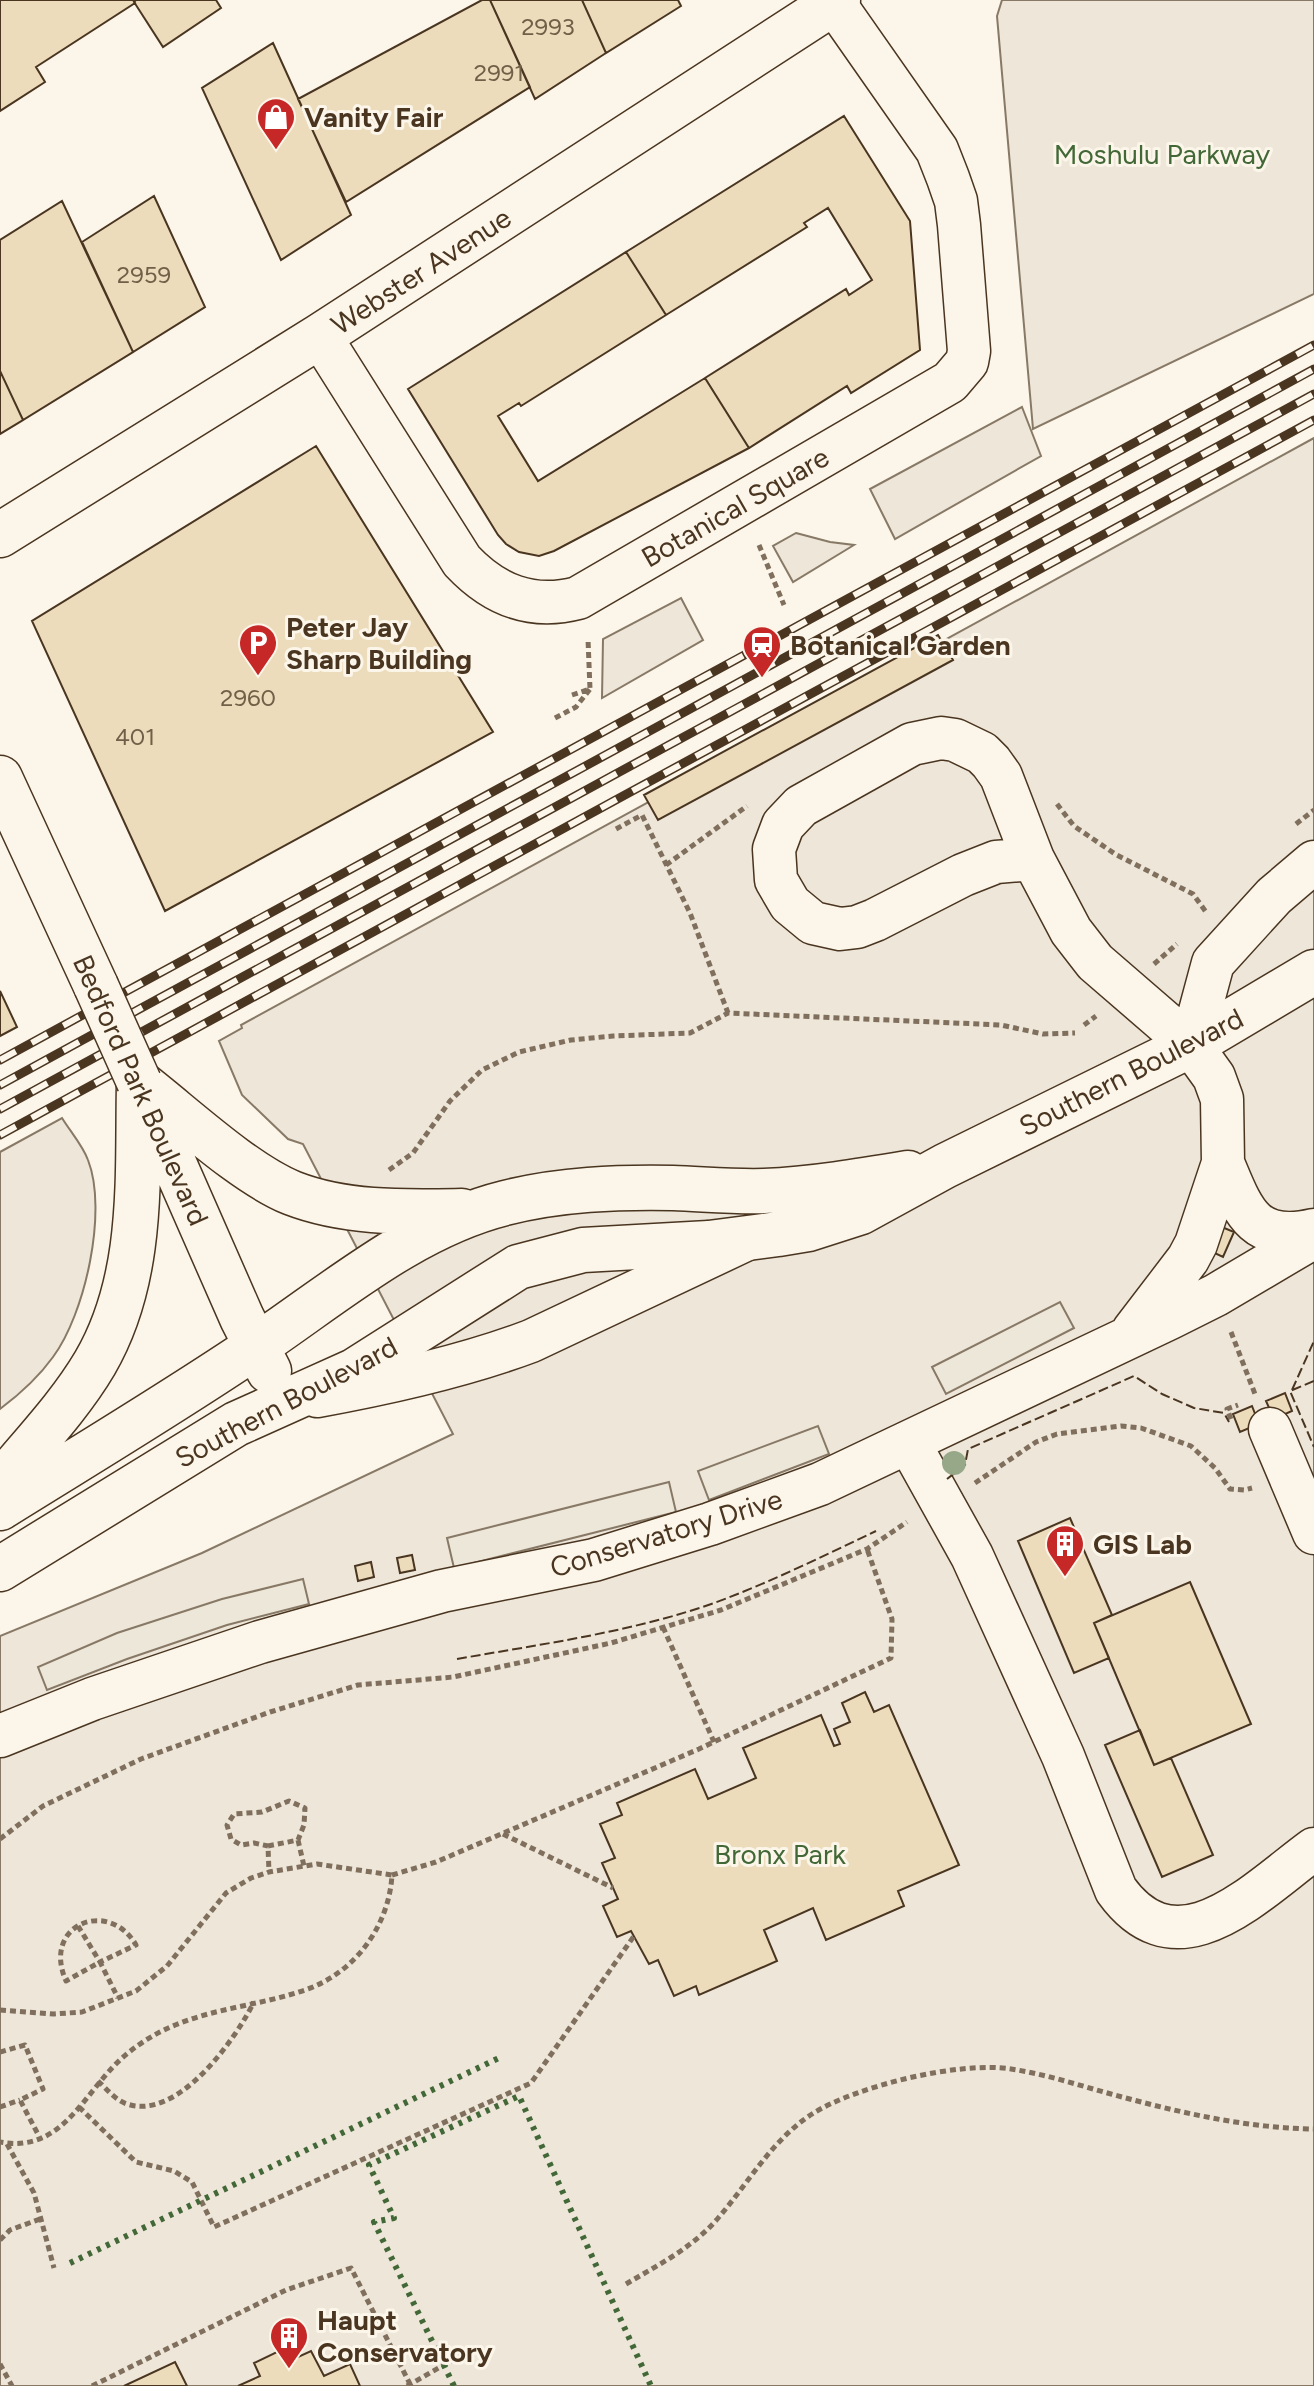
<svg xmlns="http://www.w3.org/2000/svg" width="1314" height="2386" font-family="Figtree,sans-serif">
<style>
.green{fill:#ede6d9;stroke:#887966;stroke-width:2}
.parking{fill:#ede7d9;stroke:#887966;stroke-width:2}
.building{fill:#ecdcbc;stroke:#4a3520;stroke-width:2}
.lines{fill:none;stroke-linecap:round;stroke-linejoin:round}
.minor-casing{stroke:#4a3520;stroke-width:45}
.major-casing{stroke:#4a3520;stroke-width:47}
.path{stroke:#7f6f5c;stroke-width:5;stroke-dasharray:6 4;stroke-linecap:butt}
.minor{stroke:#fbf6e9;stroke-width:42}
.major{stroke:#fbf6e9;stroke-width:44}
.rail-casing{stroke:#4a3520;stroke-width:9}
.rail{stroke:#fbf6e9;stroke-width:6;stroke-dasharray:18;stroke-linecap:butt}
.major-bridge-casing{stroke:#4a3520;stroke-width:47;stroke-linecap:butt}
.major-bridge{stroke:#fbf6e9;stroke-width:44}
.hedge{stroke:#436837;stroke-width:6;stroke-dasharray:4 6;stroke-linecap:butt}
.fence{stroke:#4a3520;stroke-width:2;stroke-dasharray:10 4;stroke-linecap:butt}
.tree{fill:#96a887}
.labels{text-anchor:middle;stroke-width:6;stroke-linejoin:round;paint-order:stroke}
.number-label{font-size:24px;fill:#725f47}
.poi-label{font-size:28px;font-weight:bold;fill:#4a3520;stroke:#fbf6e9;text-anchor:start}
.park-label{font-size:28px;fill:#436837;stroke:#fbf6e9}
.street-label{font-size:28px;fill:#4a3520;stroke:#fbf6e9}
</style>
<rect width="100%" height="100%" fill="#fbf6e9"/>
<path class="green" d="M1002,0h312v294l-281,135 -36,-413z
M1022,407l19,49 -146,83 -25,-50z
M1314,438v1948h-1314v-750l202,-83 251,-119 -150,-290 -15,-5 -46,-44 -23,-54 23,-13 -1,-3z
M796,533l34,9 24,3 -61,37 -20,-36z
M681,598l22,42 -101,58 1,-59z
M62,1118c8,13 21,28 26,42 20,51 -3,154 -35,197 -15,21 -33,37 -53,52v-257z"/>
<path class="parking" d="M1060,1302l14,26 -128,66 -14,-27z
M818,1426l11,28 -120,46 -11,-29z
M669,1482l7,30 -222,56 -7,-30z
M303,1579l6,25 -82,21 -100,34 -80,31 -9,-23 79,-34 105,-34z"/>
<path class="building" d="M0,0h133l2,3 -99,64 9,15 -45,29z
M136,0h80l5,8 -58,39 -29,-45z
M482,0h8l40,87 -184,115 -48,-103z
M490,0h92l24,53 -71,46z
M582,0h96l3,6 -75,47z
M273,43l78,172 -70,45 -79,-172z
M844,116l66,105 10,129 -69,43 -4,-7 -98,62 -44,-70 141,-89 3,6 23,-15 -44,-72 -24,15 3,4 -141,88 -40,-63z
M154,196l51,111 -72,45 -51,-110z
M62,201l71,151 -110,68 -23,-49v-131z
M626,252l40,63 -145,91 -2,-3 -21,13 40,65 167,-103 44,70 -195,103 -15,5 -20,-4 -13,-8 -8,-9 -90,-146z
M0,371l23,49 -23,14z
M316,446l177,286 -328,179 -133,-290z
M938,635l15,25 -295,160 -14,-25z
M0,991l17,36 -17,9z
M1217,1225l17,7 -11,25 -17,-8z
M1285,1393l7,18 -18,8 -8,-18z
M1252,1406l7,18 -19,8 -7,-18z
M1070,1518l42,97 -18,8 15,35 -35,15 -56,-132z
M412,1555l3,15 -15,3 -3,-15z
M371,1562l3,15 -16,4 -3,-15z
M1190,1582l61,142 -97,41 -60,-142z
M865,1692l9,20 15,-7 70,160 -61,26 6,15 -78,34 -13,-32 -49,22 13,31 -78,34 -3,-9 -22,10 -16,-36 -9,4 -18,-33 -14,6 -14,-31 15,-7 -16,-36 13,-5 -15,-34 22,-9 -5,-12 78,-34 13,30 48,-21 -13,-30 78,-33 13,31 6,-2 -6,-15 16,-7 -8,-19z
M1140,1730l14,35 17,-7 42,97 -51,22 -57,-132z
M279,2351l6,12 26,-12 13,25 26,-12 10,22h-122l22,-10 -6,-13z
M175,2362l12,24h-63z"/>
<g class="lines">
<g class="minor-casing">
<path id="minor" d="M320,336l142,225c32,34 70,49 116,37l372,-216 17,-20 2,-11 -10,-126 -3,-24 -8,-23 -11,-28 -105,-150
M1033,859l-37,3 -33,13 -88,45 -18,7 -17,2 -27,-6 -23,-19 -14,-24 -2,-31 9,-24 18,-19 111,-62 29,-6 14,2 27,13 9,9 10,14 32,83 38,72 24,31 96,83 23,32 8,22 1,64 -27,81 -8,15 -55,72
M1191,1045l22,-82 61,-67 40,-34
M1223,1163c20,48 30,81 91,67
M317,1396c72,-13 145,-29 214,-55l214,-101
M1270,1429l44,104
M909,1443l63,113 91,200 53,134c62,86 140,1 198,-41
M0,1736l92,-37 168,-57 182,-51 152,-31 116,-36 110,-40 350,-166 46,-23 98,-58"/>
</g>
<g class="major-casing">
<path id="major" d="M0,535l320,-199 518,-336
M0,778l96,208
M139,1082c43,33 104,91 153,111 54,21 113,19 170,18
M144,1095l98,223 27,53
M0,1484c32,-39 69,-77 95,-121 50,-86 42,-185 44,-281
M0,1508c85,-53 172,-105 255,-161 79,-53 157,-121 250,-144 55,-14 112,-16 168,-15 30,1 61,4 91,3 48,-2 96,-10 144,-18
M0,1569l236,-145 118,-53 164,-104 65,-17 126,-7 69,-9 30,-5 53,-17 84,-46 246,-121 123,-73"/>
</g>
<path class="path" d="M759,545l25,60
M572,695l18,-6 -2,-50
M555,718l21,-11 14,-18
M1057,804l17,22 41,28 78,40 13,18
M1296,824l18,-14
M616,829l26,-14 48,98 38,100
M666,865l81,-59
M1154,964l23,-20
M1084,1025l12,-9
M389,1170l24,-17 37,-52 32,-31 37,-18 52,-12 42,-4 77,-3 38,-20 273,12 42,9 32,-1
M1231,1332l24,62
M1231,1419l-4,-10 11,-4
M975,1483l61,-41 21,-8 64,-8 20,2 50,18 24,22 15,21 14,1 8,-2
M663,1627l51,115
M503,1834l110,54
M0,1839l43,-33 98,-47 129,-47 88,-27 95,-8 158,-34 110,-33 146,-61 40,-27
M298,1840l6,26
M268,1846l30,-6 6,-15 1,-17 -16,-7 -27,11 -28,2 -7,11 4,14 10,6 13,-2 14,3 1,26
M392,1875l44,-13 263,-113 192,-91 1,-39 -25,-70
M78,1926l22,36 36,-17c-27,-47 -95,-21 -70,36l34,-19 18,36
M0,2010l54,4 28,-2 54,-21 31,-25 59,-73 25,-15 18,-6 48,-8 75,11c-3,51 -37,98 -87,115 -62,21 -122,18 -177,63 -43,34 -62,101 -128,89
M0,2052l25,-7 18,44 -23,11 21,40
M98,2081c9,8 17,19 29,23 51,17 108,-64 127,-102
M0,2107l20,-7
M79,2107l57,55 38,9 18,11 22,45 317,-144 103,-147
M7,2144l27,49 20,75
M0,2240l10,-10 30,-11
M626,2284c32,-19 68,-37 93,-67 30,-35 53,-77 93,-103 44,-28 147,-53 199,-45 34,5 67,16 100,25 66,18 134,34 203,35
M0,2364l12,22
M92,2386l194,-96 65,-22 60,118
M407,2386l58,-33"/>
<use href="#minor" class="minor"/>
<use href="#major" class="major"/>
<g class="rail-casing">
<path id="rail" d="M0,1060l1314,-715
M0,1085l1314,-716
M0,1109l1314,-715
M0,1135l1314,-715"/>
</g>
<use href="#rail" class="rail"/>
<g class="major-bridge-casing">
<path id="major-bridge" d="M96,986l43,96"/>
</g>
<use href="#major-bridge" class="major-bridge"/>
<path class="hedge" d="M70,2263l431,-206
M454,2386l-80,-164 20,-4 -25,-53 150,-69 132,290"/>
<path class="fence" d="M1314,1381l-24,10 24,56
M1292,1390l22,-49
M947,1479l18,-14 3,-16 166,-73 28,18 32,14 30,5 5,9
M457,1659c85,-15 175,-27 257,-56 55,-20 109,-47 162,-72"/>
</g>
<circle class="tree" cx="954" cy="1463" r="12"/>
<defs>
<g id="shop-pin" transform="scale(2)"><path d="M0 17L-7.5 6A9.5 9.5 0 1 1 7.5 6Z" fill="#c62828" stroke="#fbf6e9"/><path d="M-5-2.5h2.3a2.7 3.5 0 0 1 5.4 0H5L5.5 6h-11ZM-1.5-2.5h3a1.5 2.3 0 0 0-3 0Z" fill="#fff"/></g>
<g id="parking-pin" transform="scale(2)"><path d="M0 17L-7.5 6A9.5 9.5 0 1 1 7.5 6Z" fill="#c62828" stroke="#fbf6e9"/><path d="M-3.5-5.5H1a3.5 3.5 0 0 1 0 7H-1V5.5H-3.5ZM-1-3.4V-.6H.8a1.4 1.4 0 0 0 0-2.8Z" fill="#fff"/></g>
<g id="station-pin" transform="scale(2)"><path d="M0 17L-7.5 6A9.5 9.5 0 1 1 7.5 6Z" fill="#c62828" stroke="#fbf6e9"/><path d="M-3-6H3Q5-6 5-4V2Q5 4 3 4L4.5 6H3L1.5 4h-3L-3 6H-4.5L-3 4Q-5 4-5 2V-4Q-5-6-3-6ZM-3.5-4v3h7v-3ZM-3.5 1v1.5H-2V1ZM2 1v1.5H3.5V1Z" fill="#fff"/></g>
<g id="building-pin" transform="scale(2)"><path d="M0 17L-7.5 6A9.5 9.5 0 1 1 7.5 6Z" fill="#c62828" stroke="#fbf6e9"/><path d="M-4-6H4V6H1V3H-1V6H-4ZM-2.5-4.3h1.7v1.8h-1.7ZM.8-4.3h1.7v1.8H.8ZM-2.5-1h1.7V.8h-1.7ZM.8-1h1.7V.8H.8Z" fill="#fff"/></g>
</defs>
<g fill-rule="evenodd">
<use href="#shop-pin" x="276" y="117"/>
<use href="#parking-pin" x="258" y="643"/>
<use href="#station-pin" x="762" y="645"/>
<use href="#building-pin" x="1065" y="1544"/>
<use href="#building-pin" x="289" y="2336"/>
</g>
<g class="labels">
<g class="number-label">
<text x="548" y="35">2993</text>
<text x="499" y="81">2991</text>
<text x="144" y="283">2959</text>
<text x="248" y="706">2960</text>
<text x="135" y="745">401</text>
</g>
<g class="poi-label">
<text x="304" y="127">Vanity Fair</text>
<text x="286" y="637">Peter Jay<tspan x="286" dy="32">Sharp Building</tspan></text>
<text x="790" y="655">Botanical Garden</text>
<text x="1093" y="1554">GIS Lab</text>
<text x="317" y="2330">Haupt<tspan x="317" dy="32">Conservatory</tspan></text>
</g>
<g class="park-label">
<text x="1162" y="164">Moshulu Parkway</text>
<text x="780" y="1864">Bronx Park</text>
</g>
<g class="street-label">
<text transform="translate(421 271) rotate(-33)" y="10">Webster Avenue</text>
<text transform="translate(735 507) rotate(-30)" y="10">Botanical Square</text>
<text transform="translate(1131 1072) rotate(-27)" y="10">Southern Boulevard</text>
<text transform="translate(141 1090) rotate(66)" y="10">Bedford Park Boulevard</text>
<text transform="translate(286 1402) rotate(-28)" y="10">Southern Boulevard</text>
<text transform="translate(666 1533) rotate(-17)" y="10">Conservatory Drive</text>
</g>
</g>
</svg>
